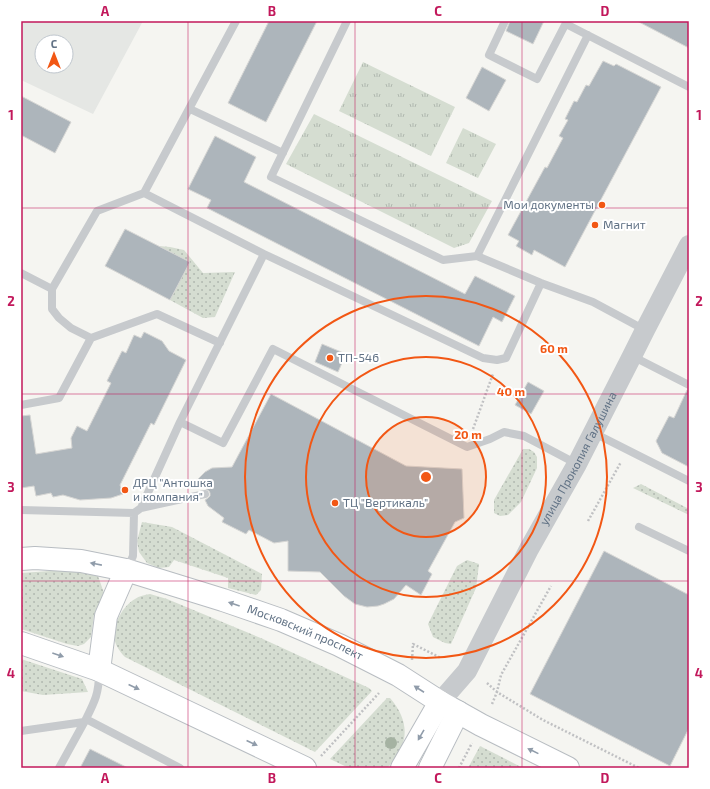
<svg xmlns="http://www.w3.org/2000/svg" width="710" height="789" font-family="'Exo 2',sans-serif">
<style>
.built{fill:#e5e7e4;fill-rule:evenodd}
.grass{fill:url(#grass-dots)}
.park{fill:url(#park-tufts)}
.building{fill:#adb5bb;stroke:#d6d6d4}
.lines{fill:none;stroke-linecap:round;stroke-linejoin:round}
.secondary-casing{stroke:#b8bdc2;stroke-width:24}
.path{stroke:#c0c1c3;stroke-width:2.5;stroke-dasharray:2 2;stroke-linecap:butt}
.service{stroke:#c7cacd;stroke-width:8}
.tertiary{stroke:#c7cacd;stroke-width:20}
.secondary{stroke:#fff;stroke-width:22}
.tree{fill:#a5b2a2}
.oneway{fill:#909caa}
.grid{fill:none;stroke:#c2185b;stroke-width:1;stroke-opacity:0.55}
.ring{fill:none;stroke:#f25714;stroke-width:2}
.poi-dot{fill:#f25714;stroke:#fff;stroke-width:1.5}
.labels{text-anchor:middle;stroke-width:4;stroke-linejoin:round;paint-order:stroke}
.poi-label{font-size:12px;fill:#617285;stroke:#fff;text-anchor:start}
.street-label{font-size:12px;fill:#617285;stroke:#fff}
.centre{fill:#f25714;stroke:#fff;stroke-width:2}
.ring-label{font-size:12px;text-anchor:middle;font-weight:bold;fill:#f25714;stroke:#fff;stroke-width:4;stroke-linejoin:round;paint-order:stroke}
.neatline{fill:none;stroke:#c2185b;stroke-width:1.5}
.grid-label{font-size:13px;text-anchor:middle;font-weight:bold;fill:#c2185b}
</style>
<defs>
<pattern id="grass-dots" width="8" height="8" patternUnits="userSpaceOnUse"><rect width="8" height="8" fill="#d5ddd1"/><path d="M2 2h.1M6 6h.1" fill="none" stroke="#b0b8af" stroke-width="1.8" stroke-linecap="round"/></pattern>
<pattern id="park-tufts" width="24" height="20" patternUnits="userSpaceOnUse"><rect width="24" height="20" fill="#d5ddd1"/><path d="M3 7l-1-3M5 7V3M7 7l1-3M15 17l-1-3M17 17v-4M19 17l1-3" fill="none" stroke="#b0b8af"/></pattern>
</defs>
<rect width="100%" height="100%" fill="#f5f5f1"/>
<path class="built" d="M21,21h122l-50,93 -72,-34zM42,42h24v24h-24z"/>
<path class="grass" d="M159,246l11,1 14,3 19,23 32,-1 -20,45 -12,1 -33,-18 19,-38z
M523,449h6l5,3 3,5v11l-16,34 -13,13 -8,1 -6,-3v-13z
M641,484l48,25v6l-56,-27z
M142,522l30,5 90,47 -1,16 -5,5 -28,-7v-10l-54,-18 -5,7 -10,1 -12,-5 -8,-11 -2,-11z
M467,560l12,4 -3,24 -25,56 -6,-1 -12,-6 -5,-13 29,-58z
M65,570l33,6 6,17 -10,22 -3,22 -7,7 -6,2 -11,-2 -46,-15v-56z
M150,594l17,5 96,40 106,49 3,3 -57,61 -190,-95c-6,-6 -11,-14 -11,-22 0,-13 10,-30 21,-36 4,-3 10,-4 15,-5z
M21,659l61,20 6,13 -45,3 -22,-4z
M387,698h3c21,24 19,48 -3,70h-38l-19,-9z
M480,746l43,22h-55z"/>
<path class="park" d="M363,62l92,45 -24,49 -92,-45z
M314,114l178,87 -23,42 -15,5 -168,-84z
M463,128l33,16 -18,34 -32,-15z"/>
<path class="building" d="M269,21h48l-51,101 -38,-19z
M510,21h34l-11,23 -27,-13z
M637,21h52v27z
M603,61l11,5 2,-2 45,23 -96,180 -31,-17 -2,5 -16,-9 3,-5 -11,-6 37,-68 2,1 16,-30 -4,-2 9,-16 -3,-1 9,-18 3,1 9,-17 3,1z
M482,67l24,13 -17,31 -23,-13z
M21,96l50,26 -16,31 -34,-18z
M215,136l41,21 -12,25 221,112 10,-18 40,20 -13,26 -9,-5 -14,29 -272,-138 4,-8 -23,-11z
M125,229l65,33 -20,38 -65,-34z
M144,332l18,9 7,10 17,9 -32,65 -3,-2 -31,62 3,9 -12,4 -31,2 -17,-5 -10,2 -2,-4 -15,3 -2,-10 -13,2v-72l9,-1 6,39 36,-6 -1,-10 6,-12 10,5 24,-48 -4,-2 15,-30 4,2 8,-18 7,3z
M322,344l24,10 -8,18 -23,-10z
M528,382l16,9 -13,23 -16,-9z
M687,390h2v77l-27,-14 -6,-12 13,-25 5,2z
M271,394l135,72 56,3 2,49 -9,4 -27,49 4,3 -11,21 -15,-10 -12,14 -10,5 -6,2 -11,1 -12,-3 -11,-8 -24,-24 -32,-1v-30l-14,2 -25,-13 -3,4 -24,-12 2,-4 -16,-12 -3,-6 3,-2 2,-2v-3l-1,-2 -14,-9 10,-10 7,-4 20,-1z
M604,551l85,44v133l-19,38 -140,-72z
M90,749l38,19h-48z"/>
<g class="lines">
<g class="secondary-casing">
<g id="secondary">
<path id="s2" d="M21,559l14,-1 46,3 45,9 97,30 58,20 58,25 59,30 42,27 41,23 87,43"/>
<path d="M21,643l78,27 206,98"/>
<path d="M99,670l7,-54 20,-46"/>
<path d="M402,768l38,-66"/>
<path d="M430,768l28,-56"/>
</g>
</g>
<path class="path" d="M473,429l20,-55
M588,521l33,-59
M412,660l1,-16 28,14
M487,683l10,9 46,28 96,48
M492,704l5,-12 4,-17 50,-89
M321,756l58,-63
M459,768l13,-25"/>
<path class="service" d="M236,21l-92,172 120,61 219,104 14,2 9,-2 35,-75
M347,21l-76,156 172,83 34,-4 64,27 52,19 52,28
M505,21l-16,34 48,24 30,-58
M566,24l123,63
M190,109l93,44
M477,256l111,-221
M21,273l31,16v20l7,9 12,10 20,10
M52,289l45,-78 47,-18
M632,356l57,29
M21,405l38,-7 32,-60 66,-24 63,29
M180,422l43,21 50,-94 194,98 23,-8 14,-7 20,4 53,28
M594,433l95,48
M141,508l64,-14
M21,510l113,3 -1,43 -6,13
M134,513l7,-5 39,-86 84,-168
M639,527l50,24
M99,673c0,20 -4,28 -13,46l94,49
M21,731l63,-9
M59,768l27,-49"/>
<path class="tertiary" id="s1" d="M440,702l27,-31 62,-122 48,-85 55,-108 13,-26 44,-85"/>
<use href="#secondary" class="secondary"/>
</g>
<circle class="tree" cx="391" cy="743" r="6"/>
<defs><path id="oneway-solid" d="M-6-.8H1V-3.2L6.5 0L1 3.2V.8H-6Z"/></defs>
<g class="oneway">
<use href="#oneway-solid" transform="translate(96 564) rotate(-169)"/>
<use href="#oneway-solid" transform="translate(234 604) rotate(-161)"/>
<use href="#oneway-solid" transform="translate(58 655) rotate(19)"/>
<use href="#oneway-solid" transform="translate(134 687) rotate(25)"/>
<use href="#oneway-solid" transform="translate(419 689) rotate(-147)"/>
<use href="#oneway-solid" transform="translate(421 735) rotate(120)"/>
<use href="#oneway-solid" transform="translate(252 743) rotate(25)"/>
<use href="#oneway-solid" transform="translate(533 751) rotate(-154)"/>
</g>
<path class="grid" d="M188,21v747M355,21v747M522,21v747M21,208h668M21,394h668M21,581h668"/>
<circle cx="426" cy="477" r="60" fill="#f25714" fill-opacity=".12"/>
<g class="ring">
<circle cx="426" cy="477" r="60"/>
<circle cx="426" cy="477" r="120"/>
<circle cx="426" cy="477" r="181"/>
</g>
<g class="poi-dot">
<circle cx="602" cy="205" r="4"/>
<circle cx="595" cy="225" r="4"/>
<circle cx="330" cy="358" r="4"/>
<circle cx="125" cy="490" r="4"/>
<circle cx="335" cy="503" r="4"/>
</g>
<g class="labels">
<g class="poi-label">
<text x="594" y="209" text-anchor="end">Мои документы</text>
<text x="603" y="229">Магнит</text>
<text x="338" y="362">ТП-546</text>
<text x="133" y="487">ДРЦ "Антошка<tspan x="133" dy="14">и компания"</tspan></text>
<text x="343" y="507">ТЦ "Вертикаль"</text>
</g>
<g class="street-label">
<text dy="4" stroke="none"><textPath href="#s1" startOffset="281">улица Прокопия Галушина</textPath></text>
<text dy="4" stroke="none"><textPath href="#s2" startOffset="296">Московский проспект</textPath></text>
</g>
</g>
<circle cx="426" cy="477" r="6" class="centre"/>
<g class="ring-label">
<text x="554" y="353">60 m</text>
<text x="511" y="396">40 m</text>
<text x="468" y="439">20 m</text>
</g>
<rect width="710" height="789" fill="none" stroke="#ffffff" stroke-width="44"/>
<g transform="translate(54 54)"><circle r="19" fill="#ffffff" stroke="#c0c7ce"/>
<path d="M0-3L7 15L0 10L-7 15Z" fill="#f25714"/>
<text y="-6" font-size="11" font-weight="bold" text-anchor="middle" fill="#617285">С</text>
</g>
<rect x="22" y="22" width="666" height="745" class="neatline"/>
<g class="grid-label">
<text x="105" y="16">A</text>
<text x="272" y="16">B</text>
<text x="438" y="16">C</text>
<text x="605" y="16">D</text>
<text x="11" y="120">1</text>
<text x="699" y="120">1</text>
<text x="11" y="306">2</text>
<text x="699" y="306">2</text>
<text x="11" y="492">3</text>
<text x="699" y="492">3</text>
<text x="11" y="678">4</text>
<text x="699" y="678">4</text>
<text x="105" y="783">A</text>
<text x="272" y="783">B</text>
<text x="438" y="783">C</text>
<text x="605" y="783">D</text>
</g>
</svg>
